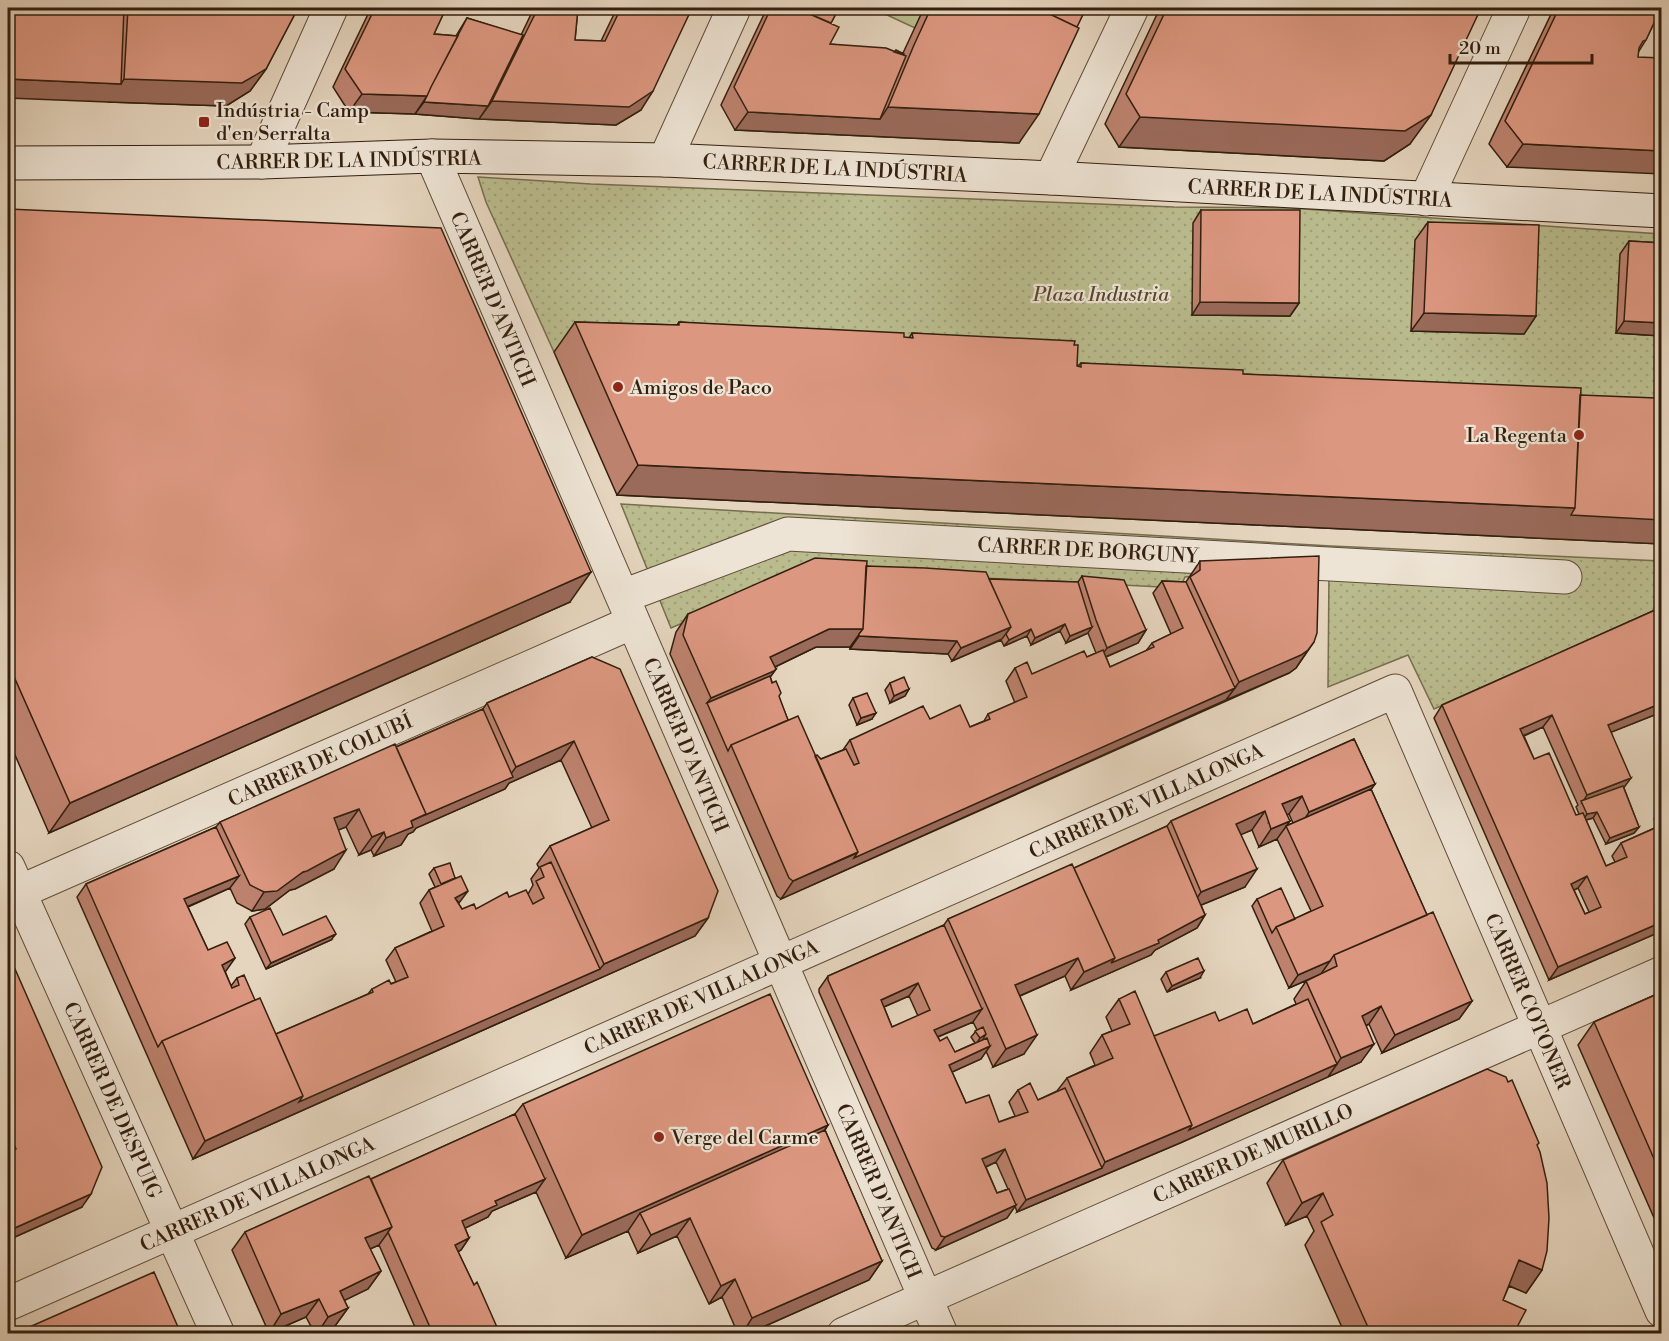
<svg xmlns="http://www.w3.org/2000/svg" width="1669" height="1341" font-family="'Libre Bodoni',serif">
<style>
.grass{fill:#babc8e;stroke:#766e4e;stroke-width:1.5}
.park{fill:url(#park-dots);stroke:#766e4e;stroke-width:1.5}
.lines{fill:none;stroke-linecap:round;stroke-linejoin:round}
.street-casing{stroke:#604c3a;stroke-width:35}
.secondary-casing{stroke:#331f0e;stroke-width:35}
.street{stroke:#eee4d5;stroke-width:33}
.secondary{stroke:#eee4d5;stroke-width:33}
.wall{fill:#bd826e;stroke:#331f0e;stroke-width:1.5;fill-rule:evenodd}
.shaded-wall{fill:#9a6a5a;stroke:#331f0e;stroke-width:1.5}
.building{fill:#dc9780;stroke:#331f0e;stroke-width:1.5;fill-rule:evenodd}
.poi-dot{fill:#8f2418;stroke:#eee4d5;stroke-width:2}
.labels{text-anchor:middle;stroke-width:4.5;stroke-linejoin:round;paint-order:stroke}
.poi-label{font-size:20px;fill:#331f0e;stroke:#eee4d5;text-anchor:start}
.street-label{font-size:20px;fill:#331f0e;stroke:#eee4d5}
.park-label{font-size:20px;font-style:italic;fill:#55462e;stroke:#eee4d5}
</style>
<defs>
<pattern id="park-dots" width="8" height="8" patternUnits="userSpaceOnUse" patternTransform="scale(1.5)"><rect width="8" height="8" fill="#babc8e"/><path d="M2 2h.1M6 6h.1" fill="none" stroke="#a0a179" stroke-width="1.8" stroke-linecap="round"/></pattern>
</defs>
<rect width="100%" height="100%" fill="#e5d5be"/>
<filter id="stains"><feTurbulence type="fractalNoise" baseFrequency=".00333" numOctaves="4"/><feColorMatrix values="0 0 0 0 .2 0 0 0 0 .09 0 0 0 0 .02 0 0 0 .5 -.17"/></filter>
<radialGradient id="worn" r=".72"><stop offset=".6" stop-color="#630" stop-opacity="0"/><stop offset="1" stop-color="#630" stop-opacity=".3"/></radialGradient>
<path class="grass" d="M872,8h52l-9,20z"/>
<path class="park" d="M478,177l113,7 583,23 116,1 371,26v22l-45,77 45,3v86l-1107,-70 -68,-150z
M621,504l710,42 330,15v53h-7l-220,95 -26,-54 -80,32 1,-117h-19l-125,7 -5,11 -372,-19 -137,59z"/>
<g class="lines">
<g class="street-casing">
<path id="street" d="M432,156l509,1178
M665,160l69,-152
M262,162l69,-154
M1051,178l81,-170
M1426,199l88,-191
M624,600l10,-8 154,-58 777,43
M8,867l210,467
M8,897l625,-275
M8,1304l1387,-613 267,620
M844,1334l818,-361"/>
</g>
<g class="secondary-casing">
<path id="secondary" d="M8,163l254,-1 170,-6 233,4 386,18 611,33"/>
</g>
<use href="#street" class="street"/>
<use href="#secondary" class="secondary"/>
</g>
<path class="wall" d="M8,8h290l-32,61 -16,22 -24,15 -118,-4z
M371,8h75l-12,26 22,2 11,-18 54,17 13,-27h44l-3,32 26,1 16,-33h75l-51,102 -25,15 -137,-6 -64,-5 -66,-2 -16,-25z
M767,8h72l-8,15 -1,21 64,8 9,1 21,-45h162l-67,135 -284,-13 -14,-25z
M1160,8h321l-71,136 -26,17 -265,-14 -14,-23z
M1554,8h107l-15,32 -7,11 -132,116 -18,-23z
M8,209l562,393 -521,231 -41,-94z
M1201,210l98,93 -9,13 -98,-1 1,-92z
M1428,222l108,94 -12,18 -113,-3 4,-91z
M1629,241l33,2v93l-46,-3 4,-79z
M575,322l102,3 2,-3 230,16 3,-5 162,12 3,21h1l3,-3 162,11 337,21 76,10 6,-7v146l-1045,-49 -63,-143z
M1200,561l114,81 -18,26 -7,5 -508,226 -4,-3 -79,-180 -28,-62 6,-22 12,-18 178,-48 123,13 89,3 4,-6 64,54 -8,13 -32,14 4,10 36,-16 6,-8 19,-9 -18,-41 9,-12 24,1zM1060,631l6,12 22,-10 8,20 -9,4 -55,17 -17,-6 -9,13 9,22 -27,11 -4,7 -14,6 -40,-8 -80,21 -7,10 -22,9 -6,-3 -27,-36 -18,-43 6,-8 -1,-2 41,-20h34v2l98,5 4,7 49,-21 3,6 23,-10 4,9z
M1662,607v105l-51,20 13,56 15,39 -5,6 -28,11 -13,-26 -7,2 20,46 9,-4 -3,-6 9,-13 36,-16 -3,-8 8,-10v122l-113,49 -115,-262 8,-13zM1543,727l35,78 -2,2 3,7 -3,1 -42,-56 -10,-23zM1578,888l11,24 -4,2 -11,-24z
M592,657l116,261 -13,18 -502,223 -116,-262 9,-13 130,-57 4,-5 176,-75 87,-38 4,-6zM561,760l31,68 -42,18 -13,18 2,4 -8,11 2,6 -5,9 -19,3 -33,12h-14l-28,-41 -5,6 6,13 -6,3 -9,13 12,28 -37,17 -9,12 10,22 -24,7 -4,5 -92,40 -39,-56 -6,8 -6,-15 10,-13 -27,-8 -20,-43 42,-19 7,15 15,8 13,-2 25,-19 5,-1 39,-20 4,-39 8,-3 13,28 12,-5 3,6 27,-11 7,-11 5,-2 3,-4 89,-39 4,-6z
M890,683l19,6 -4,7 -15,7 -5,-13z
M853,698l19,21 -15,6 -8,-20z
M1354,739l21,45 -4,5 56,126 45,86 -13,18 -77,34 -13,-29 -3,2 -5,36 -181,81 -163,69 -2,-6 -8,12 -71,32 -4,-2 -113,-256v-3l9,-13 116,-51 4,-6 126,-51 93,-42 4,-5zM1289,814l4,9 -7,3 1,-11zM1252,830l7,17 18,-8 34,72 -16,8 -38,-20 -5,7 37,82 23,-10 -6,3 -12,18 2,5 -43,20 -34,-3 -65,15 -35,-37 -13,18 6,14 -10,4 -12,18 5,12 -28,13 -10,13 -19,9 -20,-10 -9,12 6,14 -16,6 -33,-19 -14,-31 29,-13 5,-8 7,16 31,-13 -4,-58 45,-20 6,14 80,-35 4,-5 42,-22 8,-13 -4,-10 44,-18 -4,-53zM909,996l9,20 -26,11 -8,-20zM973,1022l4,8 -6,7 4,6 -20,9 -15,-11 -2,-4zM996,1162l12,27 -11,4 -11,-26z
M250,917l33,18 48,5 -65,29 -21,-45z
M8,953l74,254 -74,33z
M1166,972l34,6 -33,14 -6,-13z
M1662,992v244l-84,-191 16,-23z
M523,1104l305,21 -3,5 57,131 -13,19 -122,54h-9l-16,-37 -13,7 -32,-68 -39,17 -10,-22 -62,27 -30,-66 -44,19 -4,6 -23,11 4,10 -8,12 -3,2 16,33 26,49h-82l-39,-89 -9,4 11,22 -13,18 -24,11 4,8 -13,18 -15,8h-5l-9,-17 -37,16 -37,-83 13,-18 126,-53 144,-65z
M1537,1146l5,124 -16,23 -17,-7 -6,14 9,34h-167l-40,-89 9,-14 -7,-15 -21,9 -19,-42 16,-23z"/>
<path class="shaded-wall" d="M266,69l-16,22 -24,15 -118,-4 -100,-4v-19l113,5 3,-5z
M653,91l-12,19 -25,15 -137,-6 13,-18z
M362,94l65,2 -12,18 -66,-2z
M424,102l64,4 -9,13 -64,-5z
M888,107l151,7 -20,29 -284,-13 13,-18 132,7z
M1431,115l-21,29 -26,17 -265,-14 21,-30z
M1523,144l139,7v23l-155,-7z
M1200,302l99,1 -9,13 -98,-1z
M1424,313l112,3 -12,18 -113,-3z
M1624,321l38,2v13l-46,-3z
M638,465l937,43 87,12v24l-1045,-49z
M591,572l-21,30 -521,231 21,-30z
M1065,624l-5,7 -29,14 4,-7z
M1011,627l-9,12 -50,22 9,-13z
M1092,627l-4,6 -22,10 4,-7z
M829,629h34l-13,18h-34l-58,28 12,-18z
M1031,629l-4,7 -23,10 5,-6z
M1146,630l-8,13 -40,17 9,-12z
M859,636l98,5 -9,13 -98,-5z
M1308,650l-12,18 -7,5 -63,27 13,-18z
M776,669l-13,18 -56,16 4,-5z
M1235,688l-9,12 -445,199 12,-18z
M909,689l-4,7 -15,7 4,-7z
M1662,703v9l-63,25 9,-12z
M876,713l-4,6 -15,6 4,-7z
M1552,715l-9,12 -32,14 9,-12z
M574,741l-13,19 -52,23 -4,6 -89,39 -3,4 -5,2 -7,11 -27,11 12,-18 25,-17 96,-42 9,-12z
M1631,778l-9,12 -40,13 5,-8z
M1375,784l-13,18 -65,29 12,-19z
M1302,796l-13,18 -20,8 13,-18z
M359,809l-13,18 -25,10 13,-19z
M1265,811l-13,19 -28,12 12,-18z
M1597,812l-4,6 -11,3 5,-7z
M1290,821l-13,18 -18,8 12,-18z
M1639,827l-5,6 -28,11 4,-6z
M384,832l-13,18 -12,5 13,-18z
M346,850l-12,19 -39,20 -5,1 -25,19 -13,2 12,-19 39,-20z
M1257,869l-12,18 -56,23 12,-18z
M239,876l-9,12 -55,24 9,-13z
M1587,876l-9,12 -16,8 9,-12z
M468,891l-9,12 -4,-5z
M1205,915l-8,13 -42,22 -4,5 -80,35 13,-18 31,-14 43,-18z
M708,918l-13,18 -502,223 12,-18 98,-45 297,-127 4,-5z
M1662,922v9l-113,49 9,-13z
M336,934l-5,6 -65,29 5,-6z
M235,958l-9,13 -13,7 9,-13z
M1078,958l-13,18 -62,27 12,-18z
M1330,961l-9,13 -32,14 9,-13z
M1204,971l-4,7 -33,14 5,-6z
M918,983l-9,13 -37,16 9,-12z
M1472,1001l-13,18 -77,34 13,-18z
M1381,1006l-12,18 -20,10 13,-18z
M982,1009l-9,13 -48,20 9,-12z
M986,1034l-4,7 -6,3 4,-6z
M1037,1035l-13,19 -31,13 13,-18z
M1374,1044l-13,18 -33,15 13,-19z
M990,1046l-9,13 -40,18 8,-12z
M1337,1064l-9,13 -148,66 -163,69 9,-12 76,-32 3,-6 87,-37z
M828,1125l-16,23 -172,65 -12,18 -62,27 16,-23z
M1005,1149l-9,13 -22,10 8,-13z
M545,1179l-9,13 -44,19 -4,6 -35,17 9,-13 33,-20z
M1323,1193l-16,23 -21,9 16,-22z
M91,1194l-9,13 -74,33v-9z
M1016,1205l-9,13 -71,32 9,-13z
M690,1218l-13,18 -39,17 13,-18z
M392,1227l-13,18 -27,12 13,-19z
M469,1238l-8,12 -15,8 9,-13z
M1519,1260l23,10 -16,23 -23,-10z
M882,1261l-13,19 -122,54h-5l10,-16z
M381,1271l-13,18 -41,20 13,-18z
M735,1279l-13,18 -13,7 12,-18z
M319,1299l-13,18 -37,16 12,-19z
M348,1308l-13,18 -15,8h-3l11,-17z"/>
<path class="building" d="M8,8h116l-3,76 -113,-5z
M128,8h170l-32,61 -24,14 -118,-4z
M375,8h71l-12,26 24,2 -27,51 -4,9 -65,-2 -17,-25z
M538,8h40l-3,32 30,1 16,-33h71l-39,83 -24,16 -137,-6z
M771,8h25l43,19 -9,17 56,4 20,8 -26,63 -132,-7 -14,-25z
M796,8h43l-8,15z
M931,8h106l42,20 -40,86 -151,-7 26,-62z
M1037,8h49l-9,19z
M1167,8h314l-50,107 -26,16 -265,-14 -14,-23z
M1559,8h102l-15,32 -3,1 -4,7 -1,9 24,1v93l-139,-7 -18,-23z
M467,18l56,17 -35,71 -64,-4 3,-6 4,-9z
M896,50l8,4 -1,1 -9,-3z
M8,209l433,19 150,344 -521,231 -62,-140z
M1201,210h99l-1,93 -99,-1z
M1428,222l111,3 -3,91 -112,-3z
M1629,241l33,2v80l-38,-2z
M575,322l104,3v-3l225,11v4l9,1 -1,-5 163,8 -1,4h4l-1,21 4,1v-4l162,7v4l338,14 -6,120 -937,-43z
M1580,395l76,3v16h4l2,-16v122l-91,-5 4,-7z
M1319,556l-2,77 -3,9 -6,8 -7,5 -62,27 -49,-105 10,-7v-9z
M815,558l52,3 -4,68h-34l-59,28 6,12 -2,2 -63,27 -28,-63 5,-21z
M866,566l59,2 61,4 25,55 -50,21 -4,-7 -98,-5v-2l4,-5z
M1082,576l42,4 22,50 -39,18 -11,-28z
M989,579l89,3 14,45 -22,9 -5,-12 -30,14 -4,-9 -22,11 -3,-6 5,-7z
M1162,581l24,1 49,106 -381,170 4,-6 -43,-96 2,-1 4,4 25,-10 8,16 5,-2 -9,-23 73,-34 7,13 30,-14 10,22 20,-8 -2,-5 39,-17 -12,-29 12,-6 5,12 52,-23 3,6 16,-7 7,17 44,-20 -2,-4 31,-15z
M1662,607v96l-54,22 23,53 -44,17 -35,-80 -32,14 14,30 15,-6 27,62 7,-2 23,53 21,-9 -6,-14 41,-18v97l-104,45 -116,-262zM1587,876l14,31 -16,7 -14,-30z
M592,657l28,12 98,222 -10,27 -104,46 -54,-118 59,-26 -35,-79 -58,26 -29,-64z
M770,676l2,7 4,-2 5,12 -2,3 9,24 -57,25 -3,6 -21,-48z
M904,677l5,12 -15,7 -4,-13z
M867,693l9,20 -15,5 -8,-20z
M483,709l30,68 -88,38 1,-1 -30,-67z
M798,716l60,136 -65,29 -4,-3 -58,-133z
M1354,739l21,45 -66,28 -7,-16 -20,8 8,17 -19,8 -6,-18 -29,13 21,45 -56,23 -30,-71z
M395,744l31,70 -15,7 2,6 -27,11 -2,-6 -12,5 -13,-28 -25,9 12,32 -39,21 -4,1 -26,19 -13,1 -14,-7 -30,-63z
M1623,786l16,41 -29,11 -13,-26 -10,2 -6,-13z
M1371,789l56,126 -93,40 -4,6 -32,14 -22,-48 47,-21 -37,-80z
M1167,826l38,89 -47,25 1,3 -48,20 4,-5 -41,-90z
M216,827l23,49 -55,23 24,51 19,-8 8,16 -13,7 10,23 7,-3 -2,-7 7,-3 11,25 -93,41 -4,6 -72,-163z
M551,862l49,107 -301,133 4,-6 -27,-62 97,-42 -1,-3 17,-9 2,4 17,-7 -13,-29 49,-22 -15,-36 32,-14 7,15 -13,7 7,11 12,-5 2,5 31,-17 2,5 17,-7 7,14 11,-6 -8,-17 8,-4 -4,-10z
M450,863l5,15 -14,6 -7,-16z
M1072,864l43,94 -31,14 -6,-14 -63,27 22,50 -31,14 -58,-130z
M1281,888l14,31 -19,8 -4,6 -15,-34z
M270,908l13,27 43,-19 10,18 -65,29 -21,-46z
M1433,912l39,89 -77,34 -14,-29 -19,10 12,28 -33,14 -35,-77 31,-15 -3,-11z
M944,925l38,84 -48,21 6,11 7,-4 8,15 32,-14 3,8 -41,19 17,38 23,-8 10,27 29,-10 -10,-22 12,-7 8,17 27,-12 37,80 -76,32 -21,-51 -23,10 15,34 12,-4 7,16 -71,32 -4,-1 -113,-256v-4zM918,983l12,27 -38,17 -11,-27z
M8,953l94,214 -11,27 -83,37v-78l8,-4 -8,-19z
M1198,958l6,13 -32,15 -6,-14z
M1135,991l57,134 -87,37 -38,-84 46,-20 -11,-23 28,-11 -11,-25z
M1662,992v185l-68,-155z
M770,994l58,131 -246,110 -59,-131z
M260,998l43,98 -98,45 -43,-100z
M1308,999l29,65 -148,66 3,-5 -38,-89 61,-24 4,9 28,-12 6,15z
M983,1027l3,7 -6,4 -5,-7z
M1487,1069l19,8 2,5 4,-2 27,63 -2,2 3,7 7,31 2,35 -2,33 -5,19 -23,-10 -16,40 23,10 -10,19 -4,5h-141l-50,-112 12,-7 -10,-22 -21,10 -19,-43z
M515,1114l30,65 -50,22 2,4 -35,16 7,17 -14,7 19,40 3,-3 23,52h-67l-45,-102 4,-5 -21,-48z
M825,1130l57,131 -130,57 -17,-39 -14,7 -31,-68 -39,17 -11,-22z
M369,1176l23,51 -27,11 16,33 -41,20 8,17 -20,9 -9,-18 -38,15 -36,-82z
M154,1272l27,62h-154l-2,-5z"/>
<g class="poi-dot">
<rect x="198" y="116" width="12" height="12" rx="3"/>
<circle cx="618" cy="387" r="6"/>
<circle cx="1579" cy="435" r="6"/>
<circle cx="659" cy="1137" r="6"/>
</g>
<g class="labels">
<g class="poi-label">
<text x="216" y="117">Indústria - Camp<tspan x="216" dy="23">d'en Serralta</tspan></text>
<text x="630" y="394">Amigos de Paco</text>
<text x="1567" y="442" text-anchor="end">La Regenta</text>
<text x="671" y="1144">Verge del Carme</text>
</g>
<g class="street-label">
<text transform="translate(349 160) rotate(-1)" y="7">CARRER DE LA INDÚSTRIA</text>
<text transform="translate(835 168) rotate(3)" y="7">CARRER DE LA INDÚSTRIA</text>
<text transform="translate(1320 193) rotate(3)" y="7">CARRER DE LA INDÚSTRIA</text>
<text transform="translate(493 299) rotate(67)" y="7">CARRER D'ANTICH</text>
<text transform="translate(1088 550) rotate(3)" y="7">CARRER DE BORGUNY</text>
<text transform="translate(686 745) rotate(67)" y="7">CARRER D'ANTICH</text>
<text transform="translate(320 760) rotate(-24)" y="7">CARRER DE COLUBÍ</text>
<text transform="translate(1146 801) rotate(-24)" y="7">CARRER DE VILLALONGA</text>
<text transform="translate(701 997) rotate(-24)" y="7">CARRER DE VILLALONGA</text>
<text transform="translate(1528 1001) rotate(67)" y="7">CARRER COTONER</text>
<text transform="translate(113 1100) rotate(66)" y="7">CARRER DE DESPUIG</text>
<text transform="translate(1253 1153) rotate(-24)" y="7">CARRER DE MURILLO</text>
<text transform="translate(879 1191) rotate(67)" y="7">CARRER D'ANTICH</text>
<text transform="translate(257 1194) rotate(-24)" y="7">CARRER DE VILLALONGA</text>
</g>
<g class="park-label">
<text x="1101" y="301">Plaza Industria</text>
</g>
</g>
<rect width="1669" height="1341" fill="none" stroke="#e5d5be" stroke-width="30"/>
<rect x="9" y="9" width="1651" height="1323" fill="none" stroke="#331f0e" stroke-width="3"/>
<rect x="15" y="15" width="1639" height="1311" fill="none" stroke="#331f0e" stroke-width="1.5"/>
<path d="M1450 54v9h142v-9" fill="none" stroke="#331f0e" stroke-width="3"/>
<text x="1459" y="54" font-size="18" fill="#331f0e" stroke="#eee4d5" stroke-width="4.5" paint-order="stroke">20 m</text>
<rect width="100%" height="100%" filter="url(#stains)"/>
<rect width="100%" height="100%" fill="url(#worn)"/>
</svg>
